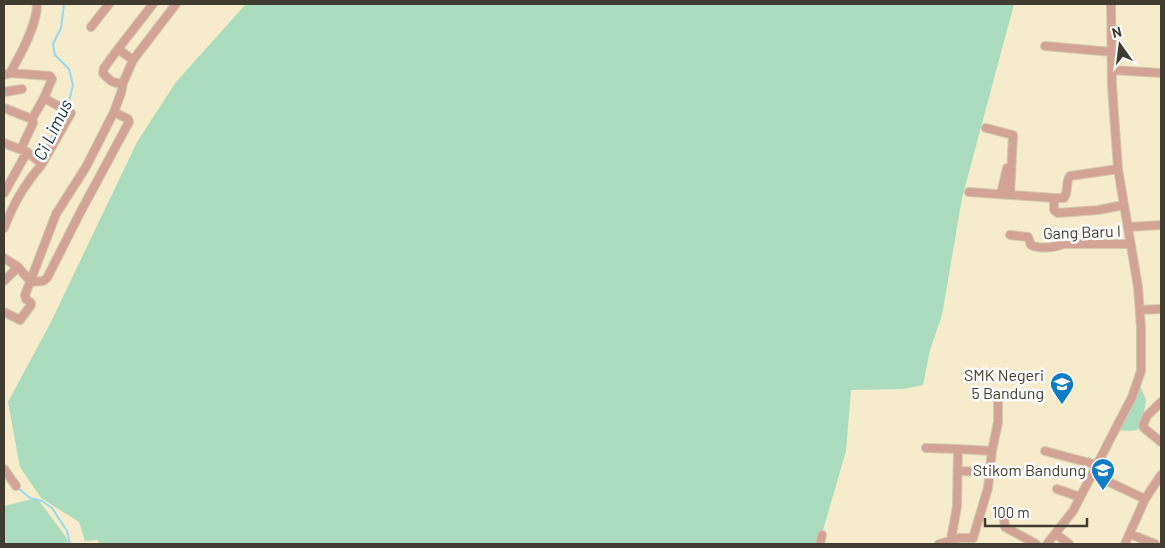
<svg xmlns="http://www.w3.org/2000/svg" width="1165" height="548" font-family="Barlow,sans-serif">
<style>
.green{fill:#aadcbd}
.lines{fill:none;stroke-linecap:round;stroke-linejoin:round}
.stream{stroke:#99d9f0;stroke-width:2}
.minor-casing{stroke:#d2c8ac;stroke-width:10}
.minor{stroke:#d3a495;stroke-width:8}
.labels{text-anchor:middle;stroke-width:5;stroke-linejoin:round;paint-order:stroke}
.street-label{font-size:16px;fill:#403c2f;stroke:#fff}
.poi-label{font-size:16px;fill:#403c2f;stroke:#fff;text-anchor:end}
.water-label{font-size:18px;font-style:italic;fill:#14323d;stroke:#fff}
</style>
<rect width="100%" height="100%" fill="#f6ebcb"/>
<path class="green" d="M246,4h768l-52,194 -20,117 -12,35 -7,35 -20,4 -52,1 -5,61 -27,93h-720l-1,-4 -13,1 -6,-19 -38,-24 -21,-31 -12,-65 43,-80 86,-180 39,-60z
M1140,385l6,15 -5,29 -11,2 -13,-1z
M37,498l29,39 3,7h-65v-38z"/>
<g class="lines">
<path class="stream" d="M64,4l-3,24 -8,16 2,11 14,14 4,16 -6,24
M39,159l26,-46
M17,487l13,11 12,3 10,7 15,23 3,13"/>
<g class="minor-casing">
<path id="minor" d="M91,27l18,-23
M1045,46l67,6
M118,49l-14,19 -1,5c7,8 10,11 20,10
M133,60l-15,-11 35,-45
M1112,70l49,3
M10,73l40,3 2,3 -8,19 -12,21 1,4 -12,26
M4,75l6,-2c11,-19 27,-48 27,-69
M4,92l18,-3
M4,108l28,11
M986,128l27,7 -3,60
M4,143l23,9 15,12c-18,22 -28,38 -38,64
M42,164l29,-51 -27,-15
M969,192l85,6v12l4,3 40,-3 26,-5
M4,193l23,-41
M1001,194l6,-26
M1054,198h10c5,-7 1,-16 6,-22l48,-7
M1128,227l33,-2
M1010,235l18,2 3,8c8,4 23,3 32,-1h68
M4,258l14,9 13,15 12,-1 4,-3 34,-67 48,-89 -1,-3 -14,-7
M4,281l14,-14
M1140,310l21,-1
M4,312l16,8 11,-15v-2l-5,-4 -1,-4 31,-81 30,-47 28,-55 7,-19 2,-10 10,-23 43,-56
M1161,402l-14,14 -4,9 1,3 17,14
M926,448l32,1 -1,57 -6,34
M958,449l34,2 6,-29v-21
M1045,451l52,14
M4,469l12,17
M962,471l53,2
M1092,474l53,25
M1057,489l23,8
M1004,519l1,8 31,17
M1056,534l13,10
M1130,534l25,10
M820,544l2,-9
M939,544l20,-6h14l15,-50 4,-37
M1047,544l26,-33 59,-114 9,-26v-43l-3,-41 -20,-118 -6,-83 -1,-82
M1125,544l20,-45 16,-24"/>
</g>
<use href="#minor" class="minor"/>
</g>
<defs>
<g id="school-pin" transform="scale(1.25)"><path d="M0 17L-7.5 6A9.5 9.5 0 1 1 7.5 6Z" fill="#0f7cc6" stroke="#fff"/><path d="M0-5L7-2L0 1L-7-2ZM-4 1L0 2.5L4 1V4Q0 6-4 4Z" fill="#fff"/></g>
<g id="university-pin" transform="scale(1.25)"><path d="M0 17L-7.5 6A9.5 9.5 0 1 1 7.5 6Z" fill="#0f7cc6" stroke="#fff"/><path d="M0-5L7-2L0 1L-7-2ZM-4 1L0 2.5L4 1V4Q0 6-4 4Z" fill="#fff"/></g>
</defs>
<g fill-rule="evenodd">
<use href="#school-pin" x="1062" y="384"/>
<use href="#university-pin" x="1103" y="470"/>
</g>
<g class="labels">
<g class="street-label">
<text transform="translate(1082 232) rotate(-2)" y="6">Gang Baru I</text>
</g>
<g class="poi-label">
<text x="1044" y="381">SMK Negeri<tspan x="1044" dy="18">5 Bandung</tspan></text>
<text x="1086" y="476">Stikom Bandung</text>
</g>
<g class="water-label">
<text transform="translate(53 130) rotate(-64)" y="6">Ci Limus</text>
</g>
</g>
<rect width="1165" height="548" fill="none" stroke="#403c2f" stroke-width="10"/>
<g transform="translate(1120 45) rotate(346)" stroke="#ffffff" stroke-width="4" paint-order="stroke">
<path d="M0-4L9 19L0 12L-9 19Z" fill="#403c2f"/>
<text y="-8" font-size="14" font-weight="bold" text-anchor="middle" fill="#403c2f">N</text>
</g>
<path d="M985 518v8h102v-8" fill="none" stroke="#403c2f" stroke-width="2.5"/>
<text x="992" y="518" font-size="15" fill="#403c2f" stroke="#ffffff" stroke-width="4" paint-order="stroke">100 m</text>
</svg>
